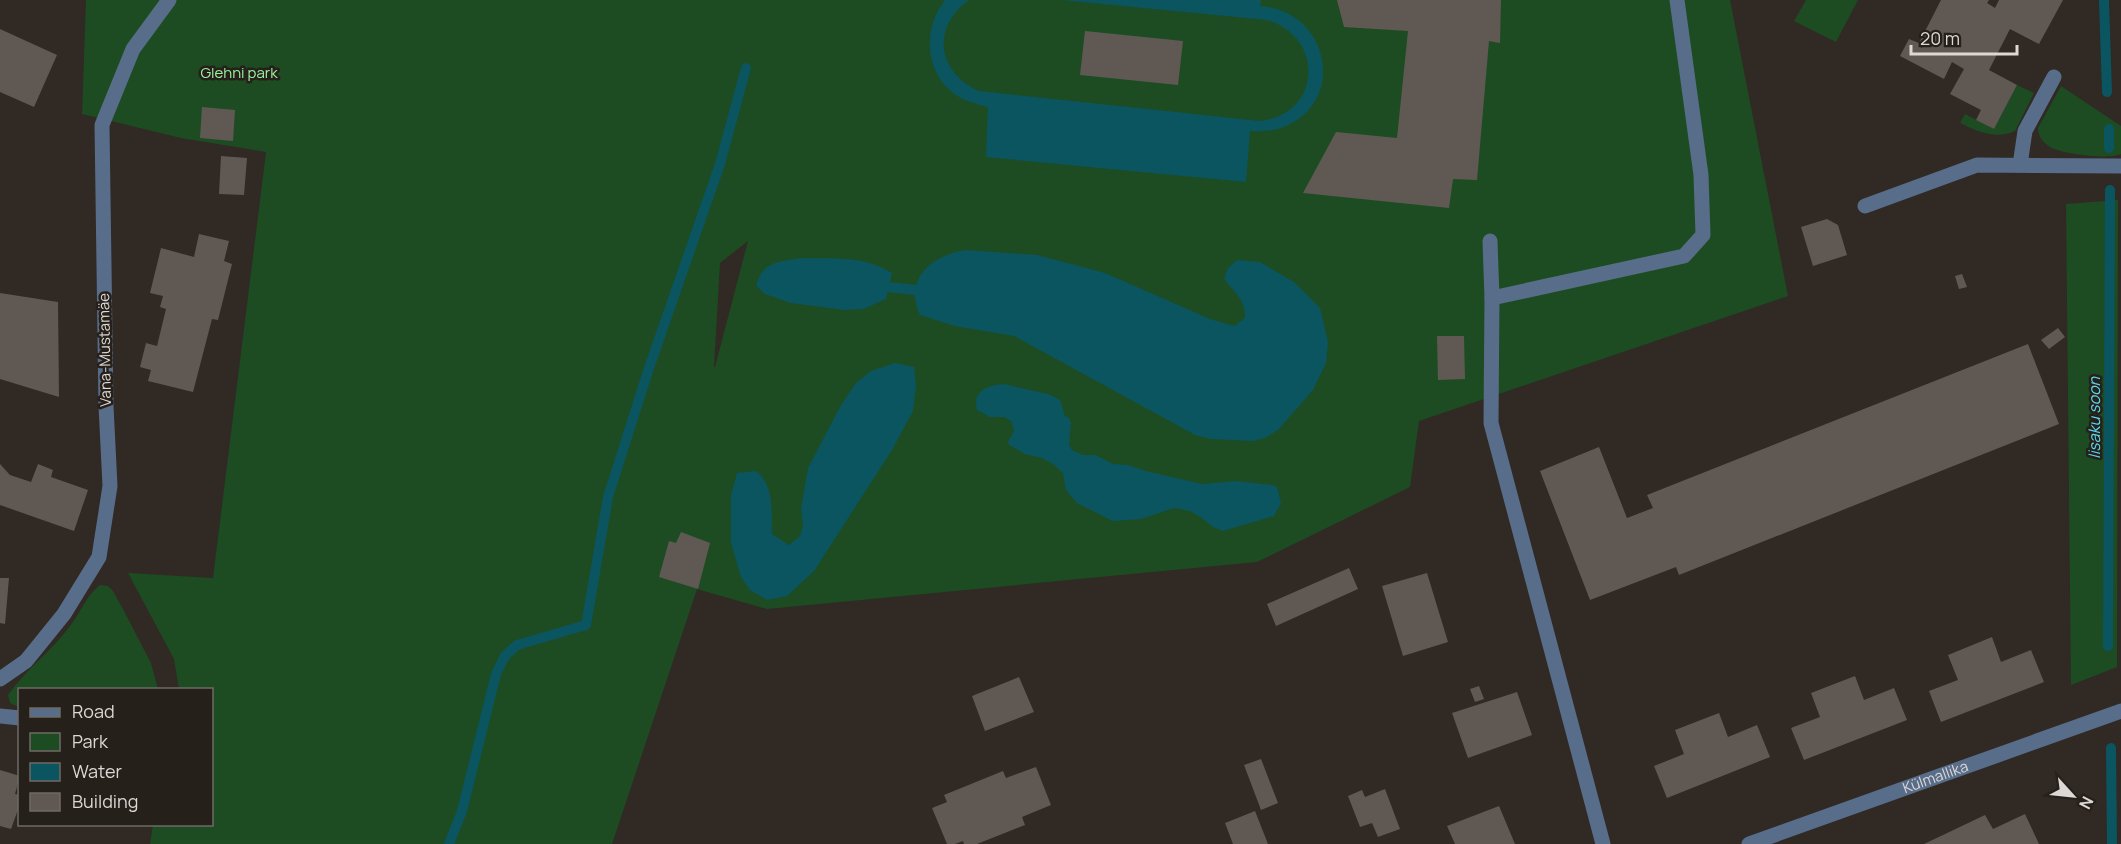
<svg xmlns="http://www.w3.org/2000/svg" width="2121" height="844" font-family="Manrope,sans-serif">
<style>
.green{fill:#1d4c22;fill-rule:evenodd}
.water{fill:#0a555f}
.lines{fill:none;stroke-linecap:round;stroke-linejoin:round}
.stream{stroke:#0a555f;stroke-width:10}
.building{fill:#605953}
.minor{stroke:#586d89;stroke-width:15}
.labels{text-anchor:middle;stroke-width:5;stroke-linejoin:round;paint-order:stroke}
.park-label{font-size:15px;fill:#9bf49f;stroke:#26201b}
.street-label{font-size:15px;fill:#ddd8d5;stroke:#26201b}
.water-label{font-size:16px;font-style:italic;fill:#59d8ed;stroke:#26201b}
</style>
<rect width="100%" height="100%" fill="#302924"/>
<path class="green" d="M86,0h1644l58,296 -369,125 -9,66 -153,75 -490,47 -70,-20 -85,255h-462l3,-19 59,-1v-134l-33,-1 -5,-30 -46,-86 85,5 53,-426 -85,-14 -99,-24zM748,241l-33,126h-1l6,-104z
M1806,0h52l-22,42 -42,-21z
M2017,85l17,8 -19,38c-18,9 -39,0 -55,-8l5,-9 29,15z
M2061,86l60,40v28c-12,6 -59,0 -71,-7 -7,-4 -12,-11 -12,-19z
M2118,200l-1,467 -46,18 -5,-481z
M100,585l8,1 5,5 11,20 27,52 7,26 -138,1 -1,17 -9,-4 -2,-8c17,-25 44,-44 62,-69 11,-14 16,-30 30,-41z"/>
<path class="water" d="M945,0h24c-38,27 -32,72 10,91l281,30c62,-7 65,-84 7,-101l-205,-20h199l-1,6c69,5 87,94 26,120 -12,6 -23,5 -36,5l-4,51 -260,-25 2,-50c-12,-3 -24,-6 -35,-14 -29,-23 -30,-65 -8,-93z
M966,250l71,5 68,18 105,46 24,7 11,-8c1,-18 -11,-26 -21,-39l4,-11 9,-8 23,2 34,20 26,26 8,34 -2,21 -13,27 -35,40 -13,8 -12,3 -43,-2 -15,-4 -181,-99 -59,-10 -35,-11c-17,-36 12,-60 46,-65z
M801,258c34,1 61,-3 91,15l-6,26 -22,10 -20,1 -53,-7 -26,-9 -9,-8c6,-25 23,-24 45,-28z
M895,363l19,4 2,19 -3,25 -21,39 -78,121 -27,25 -20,4 -17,-10 -9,-13 -10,-34v-48l6,-22 19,-2c19,15 15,41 16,63l17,11 11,-9 3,-11 -2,-16 7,-41 33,-63 15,-22 15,-12z
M1004,384l47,11 9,5 5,16 4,2 2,5 -2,22 3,5 11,5h12l18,9 15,1 18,6 56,13 34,-3 37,4 4,2 4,16 -7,13 -51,15 -10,-4 -11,-9 -12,-7 -16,-3 -33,11 -28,2 -36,-18 -11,-13 -3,-17 -10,-9 -11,-6 -17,-4 -16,-9 -1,-3 6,-11 -3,-10 -7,-4h-14l-13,-7c-5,-19 11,-25 27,-26z"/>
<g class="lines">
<path class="stream" d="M2104,1l3,91
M2109,129v19
M888,287l28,3
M2108,646l2,-456
M2111,748l1,96
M449,844l13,-33 34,-137 9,-18 12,-11 69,-20 22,-128 41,-129 71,-204 26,-96"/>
</g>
<path class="building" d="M1337,0h164l-1,43 -11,-2 -12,139 -24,-1 -4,29 -146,-15 33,-61 61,6 11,-107 -64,-4z
M1941,0h48l-2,3 8,5 4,-8h64l-24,44 -29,-15 -21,41 28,15 -23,44 -18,-9 5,-10 -31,-16 14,-25 -12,-7 -8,17 -44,-23 9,-17 10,4z
M0,29l57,26 -23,52 -34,-15z
M1085,31l98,10 -5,44 -98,-10z
M202,107l33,3 -2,31 -33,-3z
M221,156l26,2 -3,37 -25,-1z
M1827,219l11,6 9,30 -34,11 -12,-39z
M199,234l30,7 -5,20 8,3 -14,56 -6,-1 -19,73 -45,-11 3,-11 -11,-3 6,-24 11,3 9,-37 -6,-2 3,-11 -13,-3 11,-45 33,9z
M1962,274l5,13 -8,2 -4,-13z
M0,293l58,9 1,95 -59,-18z
M2058,328l7,9 -16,12 -8,-9z
M1437,336h27l1,43 -27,1z
M2028,344l31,80 -380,151 -3,-8 -86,33 -50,-129 59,-24 28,71 26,-10 -6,-13z
M0,464l10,11 21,7 7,-18 15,6 -2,7 37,13 -14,41 -74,-26z
M681,532l29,11 -12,46 -39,-12 10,-36 7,2z
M1349,568l9,21 -82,37 -9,-22z
M1427,573l21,69 -45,14 -21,-70z
M0,578h9l-4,46 -5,-1z
M1992,637l9,25 30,-12 13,32 -103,40 -12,-31 29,-11 -10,-25z
M1855,676l9,24 30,-12 13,32 -103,40 -13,-32 29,-11 -9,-24z
M1019,677l15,35 -49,19 -13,-35z
M1479,686l5,13 -9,3 -5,-13z
M1517,692l15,43 -64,23 -16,-45z
M1719,713l9,24 29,-12 13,32 -103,41 -13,-32 30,-12 -9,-24z
M1261,759l17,44 -17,7 -17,-45z
M1036,767l15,38 -29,12 3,8 -48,19h-13l-1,-3 -8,3h-8l-15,-36 15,-6 -3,-7 59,-24 3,7z
M0,770l20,6 -5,18 5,1v9l-9,25 -11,-3z
M1385,789l15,40 -22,8 -6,-14 -12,4 -12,-31 14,-6 3,7z
M1499,806l16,38h-60l-8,-18z
M1255,811l13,33h-35l-8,-21z
M2025,814l14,30h-115l61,-29 8,14z"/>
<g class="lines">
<g class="minor">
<path d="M2020,165l5,-34 29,-54"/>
<path d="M1865,206l112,-41 144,1"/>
<path d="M1490,241l2,57 -1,125 112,421"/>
<path d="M1492,298l192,-42 19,-21 -2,-60 -24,-175"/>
<path d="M0,679l26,-18 38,-47 35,-57 11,-71 -4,-80 -4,-281 31,-76 36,-49"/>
<path d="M0,716l20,2"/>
<path id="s1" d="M1749,844l372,-133"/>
</g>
</g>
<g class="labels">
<g class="park-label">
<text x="239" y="78">Glehni park</text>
</g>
<g class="street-label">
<text transform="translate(105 350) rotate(-91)" y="5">Vana-Mustamäe</text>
<text dy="5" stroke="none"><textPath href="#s1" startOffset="198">Külmallika</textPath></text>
</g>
<g class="water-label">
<text transform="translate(2094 418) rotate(-90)" y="6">Iisaku soon</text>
</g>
</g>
<rect x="18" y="688" width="195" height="138" fill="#26201b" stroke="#6f6a65" stroke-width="1.5"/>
<rect x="30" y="708" width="30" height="9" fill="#586d89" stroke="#6f6a65" stroke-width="1.5"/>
<text x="72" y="718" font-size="18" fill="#ddd8d5">Road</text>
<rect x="30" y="733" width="30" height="18" fill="#1d4c22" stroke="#6f6a65" stroke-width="1.5"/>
<text x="72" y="748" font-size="18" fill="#ddd8d5">Park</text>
<rect x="30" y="763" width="30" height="18" fill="#0a555f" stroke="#6f6a65" stroke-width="1.5"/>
<text x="72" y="778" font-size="18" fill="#ddd8d5">Water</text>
<rect x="30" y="793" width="30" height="18" fill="#605953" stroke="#6f6a65" stroke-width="1.5"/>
<text x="72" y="808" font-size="18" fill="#ddd8d5">Building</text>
<g transform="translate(2073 796) rotate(117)" stroke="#26201b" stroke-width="4.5" paint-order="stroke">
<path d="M0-4.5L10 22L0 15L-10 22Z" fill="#ddd8d5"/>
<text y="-9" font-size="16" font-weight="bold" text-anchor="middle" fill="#ddd8d5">N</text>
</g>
<path d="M1911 45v9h106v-9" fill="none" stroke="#ddd8d5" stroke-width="3"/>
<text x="1920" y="45" font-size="18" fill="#ddd8d5" stroke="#26201b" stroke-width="4.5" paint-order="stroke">20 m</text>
</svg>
